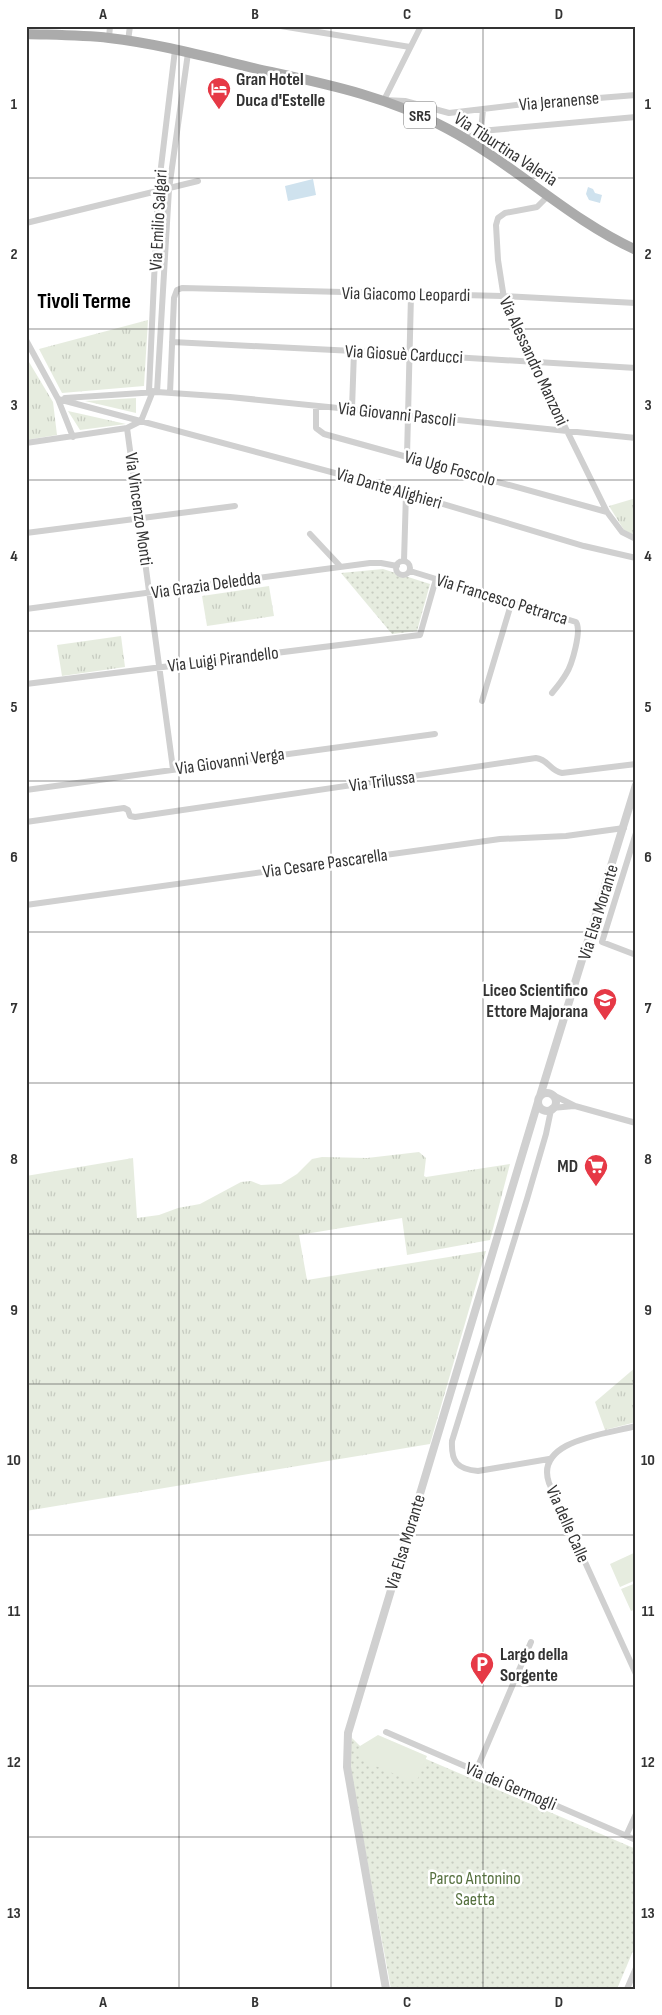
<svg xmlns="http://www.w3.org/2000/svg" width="662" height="2015" font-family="'Sofia Sans Condensed',sans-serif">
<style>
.grass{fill:url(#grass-tufts)}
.park{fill:url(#park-dots)}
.garden{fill:#e6ecdf}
.water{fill:#cfe2ee}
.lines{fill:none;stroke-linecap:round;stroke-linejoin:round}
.minor{stroke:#d0d0d0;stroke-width:6}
.tertiary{stroke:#d0d0d0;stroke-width:8}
.primary{stroke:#ababab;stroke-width:10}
.grid{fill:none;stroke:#333;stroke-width:1;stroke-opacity:0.55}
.labels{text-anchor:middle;stroke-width:5;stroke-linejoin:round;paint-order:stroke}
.shield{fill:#fff;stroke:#707070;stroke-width:1}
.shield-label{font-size:16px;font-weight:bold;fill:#333}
.poi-label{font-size:18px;font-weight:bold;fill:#333;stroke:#fff;text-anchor:start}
.street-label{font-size:18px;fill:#333;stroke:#fff}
.park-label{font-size:18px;fill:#56703f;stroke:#fff}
.district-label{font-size:22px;font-weight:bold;fill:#000;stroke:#fff}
.neatline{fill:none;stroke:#333;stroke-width:2}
.grid-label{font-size:16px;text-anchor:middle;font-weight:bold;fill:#333}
</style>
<defs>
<pattern id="grass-tufts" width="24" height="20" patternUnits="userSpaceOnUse" patternTransform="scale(1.25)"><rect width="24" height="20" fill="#e6ecdf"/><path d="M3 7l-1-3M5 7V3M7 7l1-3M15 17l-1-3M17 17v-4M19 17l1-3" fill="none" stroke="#c6cbc0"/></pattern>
<pattern id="park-dots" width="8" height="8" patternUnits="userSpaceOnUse" patternTransform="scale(1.25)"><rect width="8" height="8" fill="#e6ecdf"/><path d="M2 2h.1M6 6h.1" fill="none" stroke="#c6cbc0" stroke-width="1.8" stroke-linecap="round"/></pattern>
</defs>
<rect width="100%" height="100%" fill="#fff"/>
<path class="grass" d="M148,320l-4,66 -82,7 -23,-44z
M26,357l27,45 4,33 -31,5z
M136,398v15l-51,-12z
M68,411l58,13 -46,6z
M636,498v38l-12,-6 -15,-24z
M269,586l5,30 -67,10 -5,-30z
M121,636l4,31 -63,9 -5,-31z
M419,1152l7,6 -2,18 2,1 84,-13 -20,76 -83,15 -5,-37 -103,17 8,45 179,-29 -56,193 -404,67v-335l107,-18 4,60 22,-3 19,-7 22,-4 41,-22 10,-1 10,4 20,-1 16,-10 15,-15 10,-2 45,1z
M636,1367v55l-31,8 -10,-28z"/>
<path class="park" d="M383,569l47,15 -13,47 -25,3 -51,-61z
M352,1738l8,8v13h66l210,90v95l-19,45h-226l-41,-221 -1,-16z"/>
<path class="garden" d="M636,1552v28l-16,7 -10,-23z
M636,1583v26l-5,2 -10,-22z
M378,1735l49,21 -11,27 -57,-24 1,-13z"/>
<path class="water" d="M313,179l3,16 -28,6 -3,-15z
M588,187l5,2 2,4 7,2 -2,8 -11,-3 -3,-6z"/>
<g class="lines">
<path class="minor" d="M281,26l129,21
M421,26l-37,74 21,1 44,12 75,-9 112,-9
M109,38l1,-12
M128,41l2,-15
M481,131l2,-22
M466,139l15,-8 155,-14
M548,196l-11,11 -32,6 -7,5 -2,7 2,35 7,45 102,207 15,20 14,7
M26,223l172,-42
M26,340l32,59 15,38
M172,342l182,9 282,17
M149,391l9,-199 17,-142
M157,392l12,-203 19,-136
M170,393l4,-95 3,-8 5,-2 320,8 134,7
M65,398l92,-6 73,5 406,41
M58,399l318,85 208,62 52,12
M316,406v22l8,6 283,78
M352,409l2,-58
M127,428l46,341
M26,443l101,-15 14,-7 12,-30
M407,456l4,-161
M26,533l209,-27
M310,534l30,32
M404,561l2,-68
M396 568a7 7 0 1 1 14 0a7 7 0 1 1-14 0Z
M410,571l166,51c6,8 -4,43 -10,52 -4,7 -9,13 -14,19
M26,609l344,-46h11l16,3
M26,684l394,-49 16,-56
M482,701l30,-100
M26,790l409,-56
M26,822l98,-14 4,2 2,6 5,1 401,-59c12,1 14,13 26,15l74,-9
M636,833l-34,109 34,13
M26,905l474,-66 66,-3 58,-8
M553,1095l22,11 61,17
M552,1108l22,-2
M636,1426c-29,8 -102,14 -87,57l87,191
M549,1459l-71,12c-21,-2 -27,-9 -26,-30l75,-242 19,-65 5,-24
M386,1732l250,108
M476,1771l55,-129
M626,1836l10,-22
M627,1989l9,-21"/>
<path class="tertiary" d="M538 1102a9 9 0 1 1 18 0a9 9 0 1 1-18 0Z
M540,1096l96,-311
M386,1989l-39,-222 1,-34 190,-631"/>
<path class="primary" d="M26,34c28,1 56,1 83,4 52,6 102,20 153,32 64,14 128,27 186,59 66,35 120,90 188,121"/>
</g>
<path class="grid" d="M179,26v1963M331,26v1963M483,26v1963M26,178h610M26,329h610M26,480h610M26,631h610M26,781h610M26,932h610M26,1083h610M26,1234h610M26,1384h610M26,1535h610M26,1686h610M26,1837h610"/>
<defs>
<g id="hotel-pin" transform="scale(1.25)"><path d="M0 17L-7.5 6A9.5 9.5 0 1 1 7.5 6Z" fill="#e63946" stroke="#fff"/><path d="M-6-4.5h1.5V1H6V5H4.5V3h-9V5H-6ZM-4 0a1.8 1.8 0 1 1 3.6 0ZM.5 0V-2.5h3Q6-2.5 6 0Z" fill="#fff"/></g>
<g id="school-pin" transform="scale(1.25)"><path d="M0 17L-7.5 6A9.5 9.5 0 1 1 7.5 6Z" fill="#e63946" stroke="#fff"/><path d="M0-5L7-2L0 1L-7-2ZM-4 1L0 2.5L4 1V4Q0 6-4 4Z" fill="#fff"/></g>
<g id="supermarket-pin" transform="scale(1.25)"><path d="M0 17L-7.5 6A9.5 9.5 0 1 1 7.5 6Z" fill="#e63946" stroke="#fff"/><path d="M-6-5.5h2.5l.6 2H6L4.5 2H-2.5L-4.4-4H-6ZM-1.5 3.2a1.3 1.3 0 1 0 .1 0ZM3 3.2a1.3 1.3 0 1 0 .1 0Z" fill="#fff"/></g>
<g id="parking-pin" transform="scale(1.25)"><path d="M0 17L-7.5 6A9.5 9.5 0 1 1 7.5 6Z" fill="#e63946" stroke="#fff"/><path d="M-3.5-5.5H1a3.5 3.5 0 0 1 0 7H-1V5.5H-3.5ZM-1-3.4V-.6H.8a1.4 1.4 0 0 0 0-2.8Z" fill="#fff"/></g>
</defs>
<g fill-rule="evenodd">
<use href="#hotel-pin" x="219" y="89"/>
<use href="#school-pin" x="605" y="1000"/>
<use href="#supermarket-pin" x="596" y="1166"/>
<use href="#parking-pin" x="482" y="1664"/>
</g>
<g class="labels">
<rect class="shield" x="404" y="101.5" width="32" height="27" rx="4"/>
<g class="shield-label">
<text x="420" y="121">SR5</text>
</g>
<g class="poi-label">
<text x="236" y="85">Gran Hotel<tspan x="236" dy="21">Duca d'Estelle</tspan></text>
<text x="588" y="996" text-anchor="end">Liceo Scientifico<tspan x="588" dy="21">Ettore Majorana</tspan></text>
<text x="578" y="1172" text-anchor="end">MD</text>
<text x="500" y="1660">Largo della<tspan x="500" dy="21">Sorgente</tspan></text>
</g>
<g class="street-label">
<text transform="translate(559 101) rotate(-5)" y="6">Via Jeranense</text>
<text transform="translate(506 149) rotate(33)" y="6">Via Tiburtina Valeria</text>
<text transform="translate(158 220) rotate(-87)" y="6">Via Emilio Salgari</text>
<text transform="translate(406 294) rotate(1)" y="6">Via Giacomo Leopardi</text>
<text transform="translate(404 354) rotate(3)" y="6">Via Giosuè Carducci</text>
<text transform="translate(534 361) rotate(65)" y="6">Via Alessandro Manzoni</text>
<text transform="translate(397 414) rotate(6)" y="6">Via Giovanni Pascoli</text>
<text transform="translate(450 468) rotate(15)" y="6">Via Ugo Foscolo</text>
<text transform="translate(389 488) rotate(16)" y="6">Via Dante Alighieri</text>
<text transform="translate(139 509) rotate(82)" y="6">Via Vincenzo Monti</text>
<text transform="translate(206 585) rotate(-8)" y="6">Via Grazia Deledda</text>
<text transform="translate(502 599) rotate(17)" y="6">Via Francesco Petrarca</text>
<text transform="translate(223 659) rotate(-7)" y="6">Via Luigi Pirandello</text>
<text transform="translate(230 761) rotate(-8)" y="6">Via Giovanni Verga</text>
<text transform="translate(382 781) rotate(-8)" y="6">Via Trilussa</text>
<text transform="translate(325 863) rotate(-8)" y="6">Via Cesare Pascarella</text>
<text transform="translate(598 912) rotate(-73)" y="6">Via Elsa Morante</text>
<text transform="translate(568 1524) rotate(66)" y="6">Via delle Calle</text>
<text transform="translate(405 1542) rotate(-73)" y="6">Via Elsa Morante</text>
<text transform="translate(511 1786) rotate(23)" y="6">Via dei Germogli</text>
</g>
<g class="park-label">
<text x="475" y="1884">Parco Antonino<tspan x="475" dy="21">Saetta</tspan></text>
</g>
<g class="district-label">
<text x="84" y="308">Tivoli Terme</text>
</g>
</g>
<rect width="662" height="2015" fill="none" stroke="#ffffff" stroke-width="55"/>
<rect x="28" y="28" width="606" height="1960" class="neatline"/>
<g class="grid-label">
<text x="103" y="19">A</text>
<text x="255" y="19">B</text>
<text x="407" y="19">C</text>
<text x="559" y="19">D</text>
<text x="14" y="109">1</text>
<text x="648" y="109">1</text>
<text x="14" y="259">2</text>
<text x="648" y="259">2</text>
<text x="14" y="410">3</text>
<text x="648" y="410">3</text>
<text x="14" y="561">4</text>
<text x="648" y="561">4</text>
<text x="14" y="712">5</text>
<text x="648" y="712">5</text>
<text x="14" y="862">6</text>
<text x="648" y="862">6</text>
<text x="14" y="1013">7</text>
<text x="648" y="1013">7</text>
<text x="14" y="1164">8</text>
<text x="648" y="1164">8</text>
<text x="14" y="1315">9</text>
<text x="648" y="1315">9</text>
<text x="14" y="1465">10</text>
<text x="648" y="1465">10</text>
<text x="14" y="1616">11</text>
<text x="648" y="1616">11</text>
<text x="14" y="1767">12</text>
<text x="648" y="1767">12</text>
<text x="14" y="1918">13</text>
<text x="648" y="1918">13</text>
<text x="103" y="2007">A</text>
<text x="255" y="2007">B</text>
<text x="407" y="2007">C</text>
<text x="559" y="2007">D</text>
</g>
</svg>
